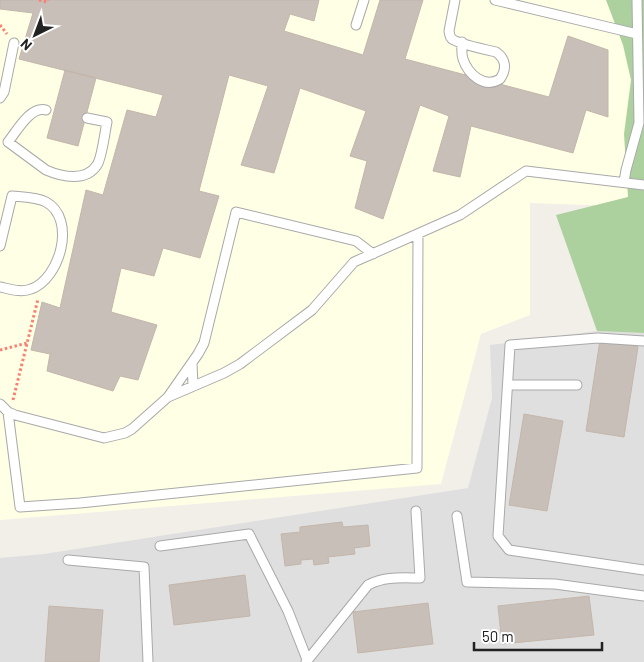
<svg xmlns="http://www.w3.org/2000/svg" width="644" height="662" font-family="Barlow,sans-serif">
<style>
.residential{fill:#e0dfdf}
.education{fill:#ffffe5}
.forest{fill:#add19e}
.building{fill:#c7bfb8;stroke:#c4b6ab}
.lines{fill:none;stroke-linecap:round;stroke-linejoin:round}
.lane-casing{stroke:#a9a9a9;stroke-width:11}
.path{stroke:#fa8072;stroke-width:3;stroke-dasharray:2.5 2.5;stroke-linecap:butt}
.lane{stroke:#fff;stroke-width:9}
</style>
<rect width="100%" height="100%" fill="#f2efe9"/>
<path class="residential" d="M597,331l47,2v329h-644v-104l44,-4 424,-66 24,-90 -2,-53z"/>
<path class="education" d="M0,0h644v207l-114,-4v112l-49,19 -40,150 -441,36z"/>
<path class="forest" d="M606,0h38v333l-47,-2 -41,-116 72,-18 -4,-63 7,-54 -8,-35z"/>
<path class="building" d="M0,0h319l-5,21 -24,-7 -6,17 79,24 17,-55h43l-18,59 144,38 19,-61 40,14v67l-22,-7 -13,43 -102,-27 -11,51 -27,-6 16,-55 -29,-11 -37,114 -28,-11 12,-47 -17,-5 16,-45 -66,-23 -26,85 -33,-8 27,-79 -39,-11 -30,116 20,5 -19,62 -37,-10 -9,28 -33,-8 -10,44 46,13 -19,55 -18,-4 -7,15 -66,-20 3,-17 -19,-4 11,-48 18,6 26,-118 17,5 24,-85 29,7 7,-22 -144,-36 14,-46 -33,-4z
M65,70l31,8 -18,68 -31,-8z
M600,340l38,7 -14,90 -38,-6z
M524,414l39,7 -16,90 -38,-6z
M342,522l1,5 25,-2 2,21 -16,2 1,6 -27,3 1,6 -15,2 -1,-6 -12,1v4l-16,2 -4,-32 19,-2v-5z
M245,575l5,41 -76,9 -5,-40z
M589,596l5,39 -92,9 -4,-38z
M428,603l5,41 -75,9 -5,-41z
M49,606l54,4 -4,52h-54z"/>
<g class="lines">
<g class="lane-casing">
<path id="lane" d="M455,0l-6,31c1,4 0,5 3,8 5,4 35,11 44,13 10,7 11,17 4,27 -16,10 -32,-5 -37,-20 -2,-6 -1,-11 -1,-17
M495,0l142,34
M356,25l8,-25
M0,98l4,-6 10,-49
M46,110c-16,-4 -29,21 -38,32l38,28c16,7 40,12 51,-5 5,-7 8,-34 10,-43l-20,-4
M624,182l2,-12 13,-47 -2,-123
M0,246l12,-50c11,1 25,1 34,6 31,17 14,77 -15,87 -10,4 -21,0 -31,-2
M644,341l-46,-3 -88,7 -12,191 11,14 135,20
M192,363l1,23
M509,385h68
M168,397l30,-43 6,-11 32,-131 120,29 17,13
M0,404l8,8 7,3 89,23 21,-5 7,-4 36,-32 56,-24 16,-9 72,-54 42,-48 106,-47 66,-44 118,14
M8,412l12,95 60,-4 337,-35 1,-234
M457,516l10,66 88,2 89,12
M160,546l89,-12 39,77 20,51
M68,560l76,7 4,95
M306,662l62,-77c17,-9 34,-7 52,-7l-4,-67"/>
</g>
<path class="path" d="M39,0l8,2 1,-2
M0,25l7,9
M0,350l27,-7
M13,400l25,-101"/>
<use href="#lane" class="lane"/>
</g>
<g transform="translate(35 35) rotate(222)" stroke="#ffffff" stroke-width="4" paint-order="stroke">
<path d="M0-4L9 19L0 12L-9 19Z" fill="#222222"/>
<text y="-8" font-size="14" font-weight="bold" text-anchor="middle" fill="#222222">N</text>
</g>
<path d="M474 642v8h128v-8" fill="none" stroke="#222222" stroke-width="2.5"/>
<text x="482" y="642" font-size="15" fill="#222222" stroke="#ffffff" stroke-width="4" paint-order="stroke">50 m</text>
</svg>
